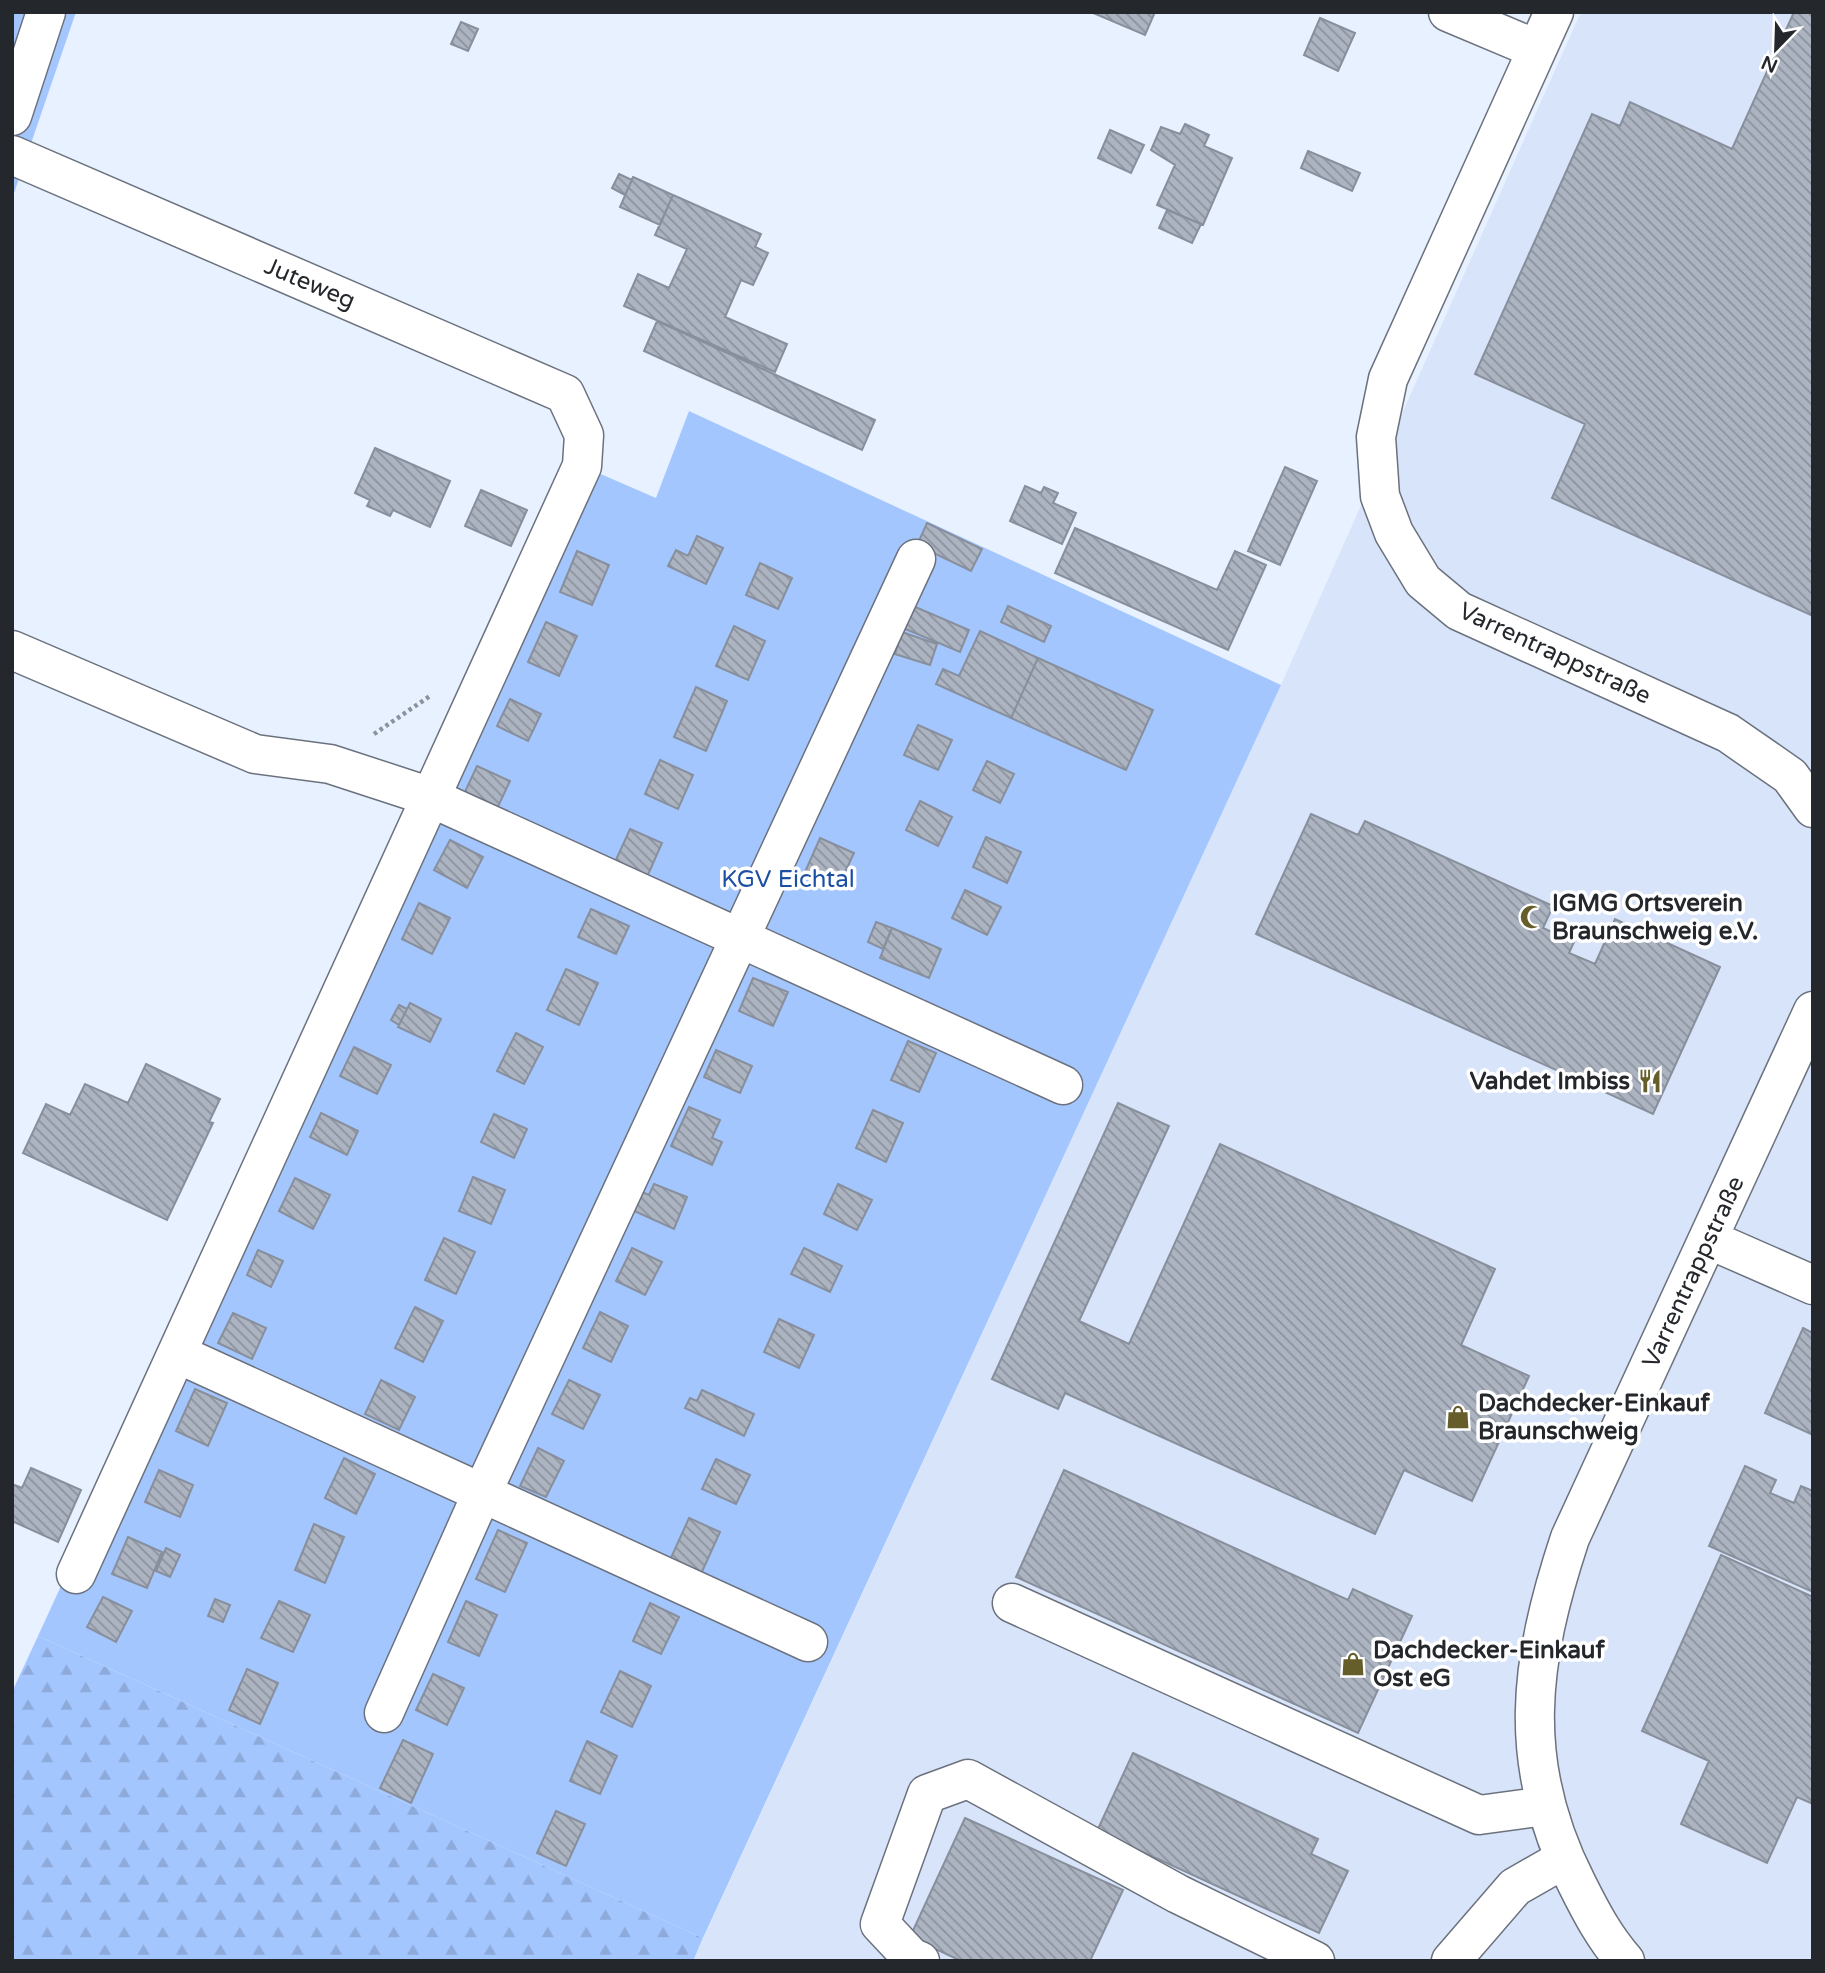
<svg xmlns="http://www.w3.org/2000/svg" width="1825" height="1973" font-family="'Varela Round',sans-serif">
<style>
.built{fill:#d8e4f9}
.forest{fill:url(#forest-firs)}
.green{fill:#a4c6ff}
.building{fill:url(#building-back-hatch);stroke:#888f9c;stroke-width:2}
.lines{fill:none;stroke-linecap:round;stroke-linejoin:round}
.minor-casing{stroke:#6b727e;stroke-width:41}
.path{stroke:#8c929c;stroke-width:4.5;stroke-dasharray:3.5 3.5;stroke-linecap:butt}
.minor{stroke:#fff;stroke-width:38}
.labels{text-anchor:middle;stroke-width:7;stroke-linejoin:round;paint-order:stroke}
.street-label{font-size:24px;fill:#24272c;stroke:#fff}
.park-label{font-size:24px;fill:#1c4fa4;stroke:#fff}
.poi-label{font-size:24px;font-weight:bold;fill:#24272c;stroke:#fff;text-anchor:start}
</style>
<defs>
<pattern id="forest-firs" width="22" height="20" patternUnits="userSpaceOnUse" patternTransform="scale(1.75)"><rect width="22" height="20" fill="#a4c6ff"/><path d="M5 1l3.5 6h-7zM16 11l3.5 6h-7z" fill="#8daadb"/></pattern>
<pattern id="building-back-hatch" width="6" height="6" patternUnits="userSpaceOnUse" patternTransform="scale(1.75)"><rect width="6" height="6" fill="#acb4c1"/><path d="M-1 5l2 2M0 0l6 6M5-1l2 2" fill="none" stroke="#8c929d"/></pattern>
</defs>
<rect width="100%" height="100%" fill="#e8f1ff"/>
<path class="built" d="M1581,12h232v1949h-1120l588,-1276z"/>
<path class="forest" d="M38,1636l665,302 -10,23h-681v-269z"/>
<path class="green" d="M12,12h64l-64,187z
M689,411l592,274 -578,1253 -665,-302 387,-841 157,-329 74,32z"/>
<path class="building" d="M1091,12h64l-10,23z
M1794,12h19v604l-261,-118 33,-74 -110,-50 117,-260 28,12 10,-24 102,47z
M1320,18l35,15 -17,38 -34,-16z
M461,22l17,7 -10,22 -17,-7z
M1185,124l24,11 -5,11 28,12 -29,67 -46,-20 18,-40 -24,-15 10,-23 19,7z
M1110,130l34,15 -13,28 -33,-15z
M1308,151l52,22 -8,18 -51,-23z
M619,174l13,6 -7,15 -13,-7z
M633,177l40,18 -13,30 -40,-18z
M673,195l88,39 -6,13 13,6 -15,32 -12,-5 -16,37 62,27 -12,28 -151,-66 14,-32 31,14 18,-39 -32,-14z
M1167,210l34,14 -9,19 -33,-15z
M657,321l218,99 -13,30 -218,-99z
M375,448l75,33 -20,46 -37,-17 -3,6 -23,-10 3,-6 -15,-7z
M1285,467l32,14 -37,84 -32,-14z
M1025,486l16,7 3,-6 14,6 -5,10 23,10 -14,31 -52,-23z
M481,490l46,20 -16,36 -46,-20z
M927,523l55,26 -11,22 -54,-26z
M1075,528l142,62 18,-39 31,14 -38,85 -173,-77z
M697,536l26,12 -17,36 -38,-18 8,-16 12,6z
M577,551l32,14 -17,40 -32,-13z
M760,563l32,15 -14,31 -32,-14z
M913,606l56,24 -9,22 -57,-24z
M1008,606l43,20 -7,16 -43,-20z
M546,622l31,14 -18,40 -31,-14z
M734,626l31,15 -17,39 -32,-14z
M980,631l58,27 -27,60 -75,-34 7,-15 16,7z
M902,632l35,12 -7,21 -35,-11z
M1038,658l115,52 -27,60 -115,-52z
M696,687l31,14 -21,50 -32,-14z
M510,699l31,15 -13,27 -31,-15z
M918,725l34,15 -14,30 -34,-15z
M660,760l33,15 -15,34 -33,-15z
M987,761l27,13 -14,29 -27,-13z
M477,766l33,15 -14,30 -33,-15z
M920,801l32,16 -14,29 -32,-16z
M1311,814l47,21 7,-14 188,85 -10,22 31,14 -5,11 26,11 20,-45 105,48 -67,147 -397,-180z
M630,829l32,14 -15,34 -32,-15z
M986,837l35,15 -14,31 -34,-16z
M820,838l34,15 -16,34 -33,-15z
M450,840l33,17 -16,31 -33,-18z
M965,890l36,17 -14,28 -35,-17z
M419,903l31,15 -18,36 -30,-15z
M591,909l38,17 -13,28 -38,-17z
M876,922l16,6 -9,21 -15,-7z
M892,928l49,21 -12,29 -49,-20z
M566,969l32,14 -19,42 -32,-15z
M753,978l35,14 -15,34 -34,-15z
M410,1003l31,16 -11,23 -32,-15z
M399,1005l8,4 -8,16 -8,-5z
M516,1033l27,14 -19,37 -27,-13z
M908,1041l28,12 -17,39 -28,-12z
M354,1047l37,18 -14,29 -37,-18z
M716,1050l36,16 -12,27 -36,-16z
M146,1064l74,35 -11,23 4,1 -46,97 -144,-67 23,-49 24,11 15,-31 43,19z
M1118,1103l51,23 -90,195 50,23 91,-200 275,125 -34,76 68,31 -57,125 -68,-31 -29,64 -310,-141 -7,16 -66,-30z
M689,1107l31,13 -8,18 10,4 -10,23 -41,-19z
M873,1110l30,13 -17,39 -30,-14z
M321,1113l37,18 -11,24 -37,-18z
M494,1114l33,15 -13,29 -33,-16z
M473,1177l32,13 -14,34 -32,-13z
M295,1178l35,17 -17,34 -34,-18z
M654,1184l33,13 -13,32 -42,-19 8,-19 9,4z
M838,1184l34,16 -15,30 -33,-16z
M444,1238l31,14 -19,42 -31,-14z
M632,1248l30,14 -17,33 -29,-14z
M804,1248l38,18 -12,26 -39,-18z
M258,1250l25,11 -12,26 -24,-12z
M415,1307l28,14 -20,41 -28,-14z
M600,1312l28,14 -17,36 -28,-14z
M233,1313l33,15 -14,31 -34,-16z
M779,1319l35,16 -15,33 -35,-16z
M1803,1328l10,5v102l-48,-22z
M381,1380l34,17 -16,33 -34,-16z
M569,1380l31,15 -17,34 -31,-15z
M195,1389l32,14 -19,43 -32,-15z
M702,1390l52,24 -10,22 -59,-28 5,-10 7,3z
M538,1448l26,13 -18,36 -26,-11z
M344,1458l31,16 -19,40 -31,-16z
M716,1459l34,16 -14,29 -34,-15z
M1745,1466l31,14 -6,13 24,10 7,-17 12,5v101l-104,-46z
M31,1468l50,22 -23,52 -46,-21v-37l10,4z
M159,1470l34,15 -13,32 -35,-15z
M1064,1470l284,130 5,-11 59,27 -54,117 -342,-156z
M689,1518l31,14 -19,42 -31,-14z
M314,1524l30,13 -19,46 -30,-13z
M498,1530l29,13 -22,49 -29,-13z
M128,1537l34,15 -15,36 -35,-14z
M166,1548l14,7 -10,22 -14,-6z
M1721,1555l92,42v207l-16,-7 -30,66 -86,-39 28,-63 -67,-30z
M103,1597l29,14 -16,31 -29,-15z
M215,1599l15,6 -7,17 -15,-6z
M279,1601l31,14 -17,37 -32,-14z
M466,1601l31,14 -18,41 -31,-14z
M650,1603l29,14 -18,37 -28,-13z
M247,1669l31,14 -18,41 -31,-14z
M620,1671l31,15 -19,41 -31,-15z
M433,1674l31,14 -17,37 -31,-15z
M403,1740l30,14 -22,49 -31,-15z
M587,1741l30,15 -17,38 -30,-13z
M1133,1753l185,86 -7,15 37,17 -29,62 -222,-102z
M556,1811l29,13 -19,42 -29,-13z
M965,1818l158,72 -33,71h-129l-51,-24z"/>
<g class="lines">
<g class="minor-casing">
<path id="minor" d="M1448,12l88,37
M1554,12l-166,367 -12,58 4,59 14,37 29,48 36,30 269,122 62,43 23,32
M12,116l34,-104
M12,155l553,239 19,41 -2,31 -506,1108
M12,650l243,104 75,10 95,31 638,290
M1708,1239l105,46
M178,1354l630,288
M1012,1603l467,212 66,-9
M384,1713l98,-220 434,-934
M920,1961l-9,-4 -31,-33 47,-130 41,-15 210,115 137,67
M1451,1961l64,-74 49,-28
M1625,1961c-21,-24 -34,-49 -48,-77 -62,-121 -48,-222 -7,-346l243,-527"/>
</g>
<path class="path" d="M374,734l56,-38"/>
<use href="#minor" class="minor"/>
</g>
<defs>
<g id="mosque-bare" transform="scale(1.89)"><path d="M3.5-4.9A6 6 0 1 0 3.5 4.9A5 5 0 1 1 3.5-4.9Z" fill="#665e2a" stroke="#fff" stroke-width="2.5" paint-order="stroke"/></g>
<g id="restaurant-bare" transform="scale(1.89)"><path d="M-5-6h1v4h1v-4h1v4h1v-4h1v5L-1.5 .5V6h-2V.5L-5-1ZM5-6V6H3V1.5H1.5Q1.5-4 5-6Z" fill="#665e2a" stroke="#fff" stroke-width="2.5" paint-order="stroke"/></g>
<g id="shop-bare" transform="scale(1.89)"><path d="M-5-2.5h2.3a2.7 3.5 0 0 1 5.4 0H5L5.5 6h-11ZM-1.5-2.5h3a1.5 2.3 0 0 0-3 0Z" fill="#665e2a" stroke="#fff" stroke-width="2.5" paint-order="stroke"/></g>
</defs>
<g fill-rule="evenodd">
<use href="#mosque-bare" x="1532" y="917"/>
<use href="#restaurant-bare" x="1650" y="1081"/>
<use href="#shop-bare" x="1458" y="1417"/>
<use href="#shop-bare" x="1353" y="1664"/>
</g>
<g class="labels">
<g class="street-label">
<text transform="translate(310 283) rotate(23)" y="8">Juteweg</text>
<text transform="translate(1555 653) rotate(25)" y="8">Varrentrappstraße</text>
<text transform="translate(1693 1272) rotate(-65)" y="8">Varrentrappstraße</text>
</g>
<g class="park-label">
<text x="788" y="887">KGV Eichtal</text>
</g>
<g class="poi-label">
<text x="1552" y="911">IGMG Ortsverein<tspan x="1552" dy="28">Braunschweig e.V.</tspan></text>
<text x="1630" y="1089" text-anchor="end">Vahdet Imbiss</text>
<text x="1478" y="1411">Dachdecker-Einkauf<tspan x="1478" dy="28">Braunschweig</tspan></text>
<text x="1373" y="1658">Dachdecker-Einkauf<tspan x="1373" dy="28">Ost eG</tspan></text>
</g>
</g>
<rect width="1825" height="1973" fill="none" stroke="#24272c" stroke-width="28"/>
<g transform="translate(1776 49) rotate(203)" stroke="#ffffff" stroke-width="5" paint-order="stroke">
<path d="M0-5L12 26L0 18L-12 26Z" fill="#24272c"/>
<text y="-10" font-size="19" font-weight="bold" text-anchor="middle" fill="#24272c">N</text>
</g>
</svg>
